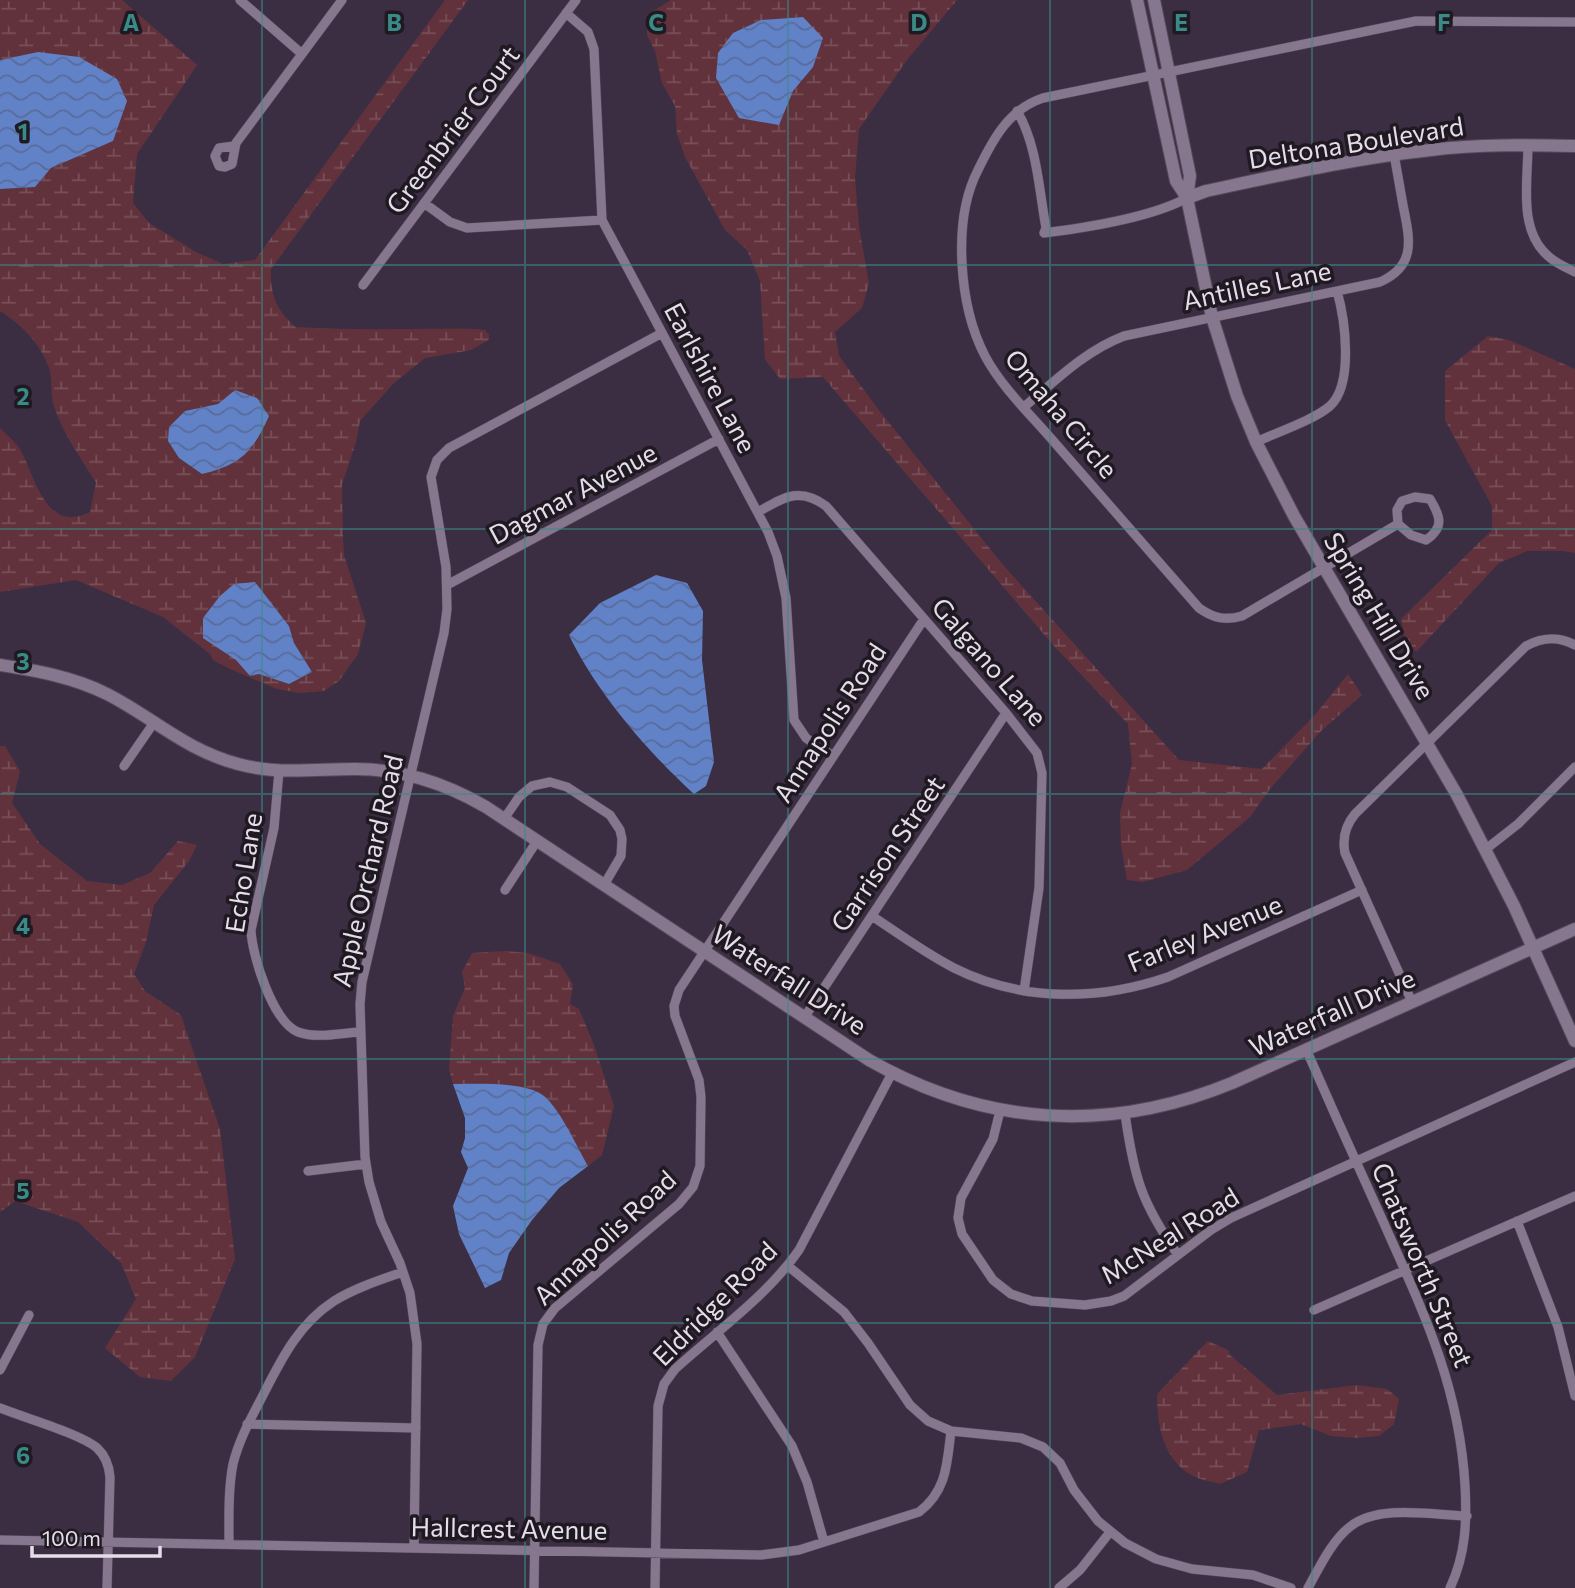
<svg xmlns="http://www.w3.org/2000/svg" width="1575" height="1588" font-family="Commissioner,sans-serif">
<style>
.wetland{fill:url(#wetland-marsh);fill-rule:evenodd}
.water{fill:url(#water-waves)}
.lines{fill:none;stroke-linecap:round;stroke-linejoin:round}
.street-casing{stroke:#564a5a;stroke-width:10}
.secondary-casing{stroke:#564a5a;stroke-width:14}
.street{stroke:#87778e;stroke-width:9}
.secondary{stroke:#87778e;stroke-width:12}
.grid{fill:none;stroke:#3a8b87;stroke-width:2;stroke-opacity:0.55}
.labels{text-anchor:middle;stroke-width:7;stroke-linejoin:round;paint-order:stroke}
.street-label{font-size:26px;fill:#e6ddea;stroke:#1f1922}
.grid-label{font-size:23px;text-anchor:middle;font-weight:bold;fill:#3a8b87;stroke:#1f1922;stroke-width:7;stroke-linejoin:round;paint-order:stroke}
</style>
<defs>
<pattern id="wetland-marsh" width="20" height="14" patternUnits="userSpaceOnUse" patternTransform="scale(1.75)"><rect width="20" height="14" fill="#61323c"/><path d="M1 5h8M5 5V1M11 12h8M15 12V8" fill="none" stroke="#784f58"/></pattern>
<pattern id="water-waves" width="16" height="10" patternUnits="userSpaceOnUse" patternTransform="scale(1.75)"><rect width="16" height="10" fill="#6282c8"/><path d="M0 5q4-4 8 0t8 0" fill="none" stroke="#586c9a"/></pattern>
</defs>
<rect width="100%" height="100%" fill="#3c2e42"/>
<path class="wetland" d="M0,0h122l75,65 -60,89 -4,49 16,20 47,29 27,12 32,-4 190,-260h23l-197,269c-1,25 5,42 25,58 60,4 121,1 181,2l8,1 4,5v5l-18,10 -46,8 -32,26 -33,37 -4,21 -14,43 1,52 1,18 22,68 -8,31 -19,27 -15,10 -24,2 -23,-4 -49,-21 -15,-8 -3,-6 -47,-37 -87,-37 -76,12v-164c7,7 17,15 22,25 14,27 25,81 68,59l6,-29c-14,-24 -34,-50 -42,-77 -4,-12 -1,-26 -5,-38 -8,-24 -28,-44 -49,-57v-122l35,-2 16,-19 62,-27 -75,-89 -38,8zM235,390l-33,84 -23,-16 -11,-17 17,-30 33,-7zM255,582l34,44 5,17 18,29 -23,12 -30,-10 -9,2 -14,-16z
M671,0h286l-50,60 -48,69 -4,49 4,49 10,57 -7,24 -27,24 4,24 39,53 125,156 176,195 83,9 52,-53 34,-42 14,21 -41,36 -51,58 -20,28 -63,53 -44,12 -16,-2 -6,-35 -1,-32 12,-49 -4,-40 -74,-78 -231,-269 -43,2 -15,-20 -5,-78 -13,-31 -22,-20 -40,-73 -8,-23 -2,-28 -13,-23 -7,-32 -8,-16v-20zM803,17l10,50 -20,24 -60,-58 28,-13z
M1488,336l21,4 66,29v184l-12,-2h-36l-28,12 -83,89 -11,-13 -4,-20 91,-89v-24l-47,-86v-49z
M0,746h5l15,25 -8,32 28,41 47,37 35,4 28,-12 28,-32 19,4 -8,16 -35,44 -8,37 -12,32 11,17 36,24 11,33 28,81 15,130 -40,98 -24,24 -31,-4 -35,-29 31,-49 -15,-36 -43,-41 -63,-21 -15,11z
M506,951l22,2 32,11 13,20 -3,20 9,5 15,36 20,61 -12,49 -14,11c-11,-19 -28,-56 -44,-69 -19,-16 -66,-13 -91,-13l-4,-15 4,-53 12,-28 -3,-16 10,-19z
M1208,1341l20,9 2,5 47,40 80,-10 30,4 12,10 -5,25 -15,12 -22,2 -26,-2 -30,-12 -42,6 -12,42 -27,12c-9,-3 -19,-4 -27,-8 -30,-16 -36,-51 -36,-82z"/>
<path class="water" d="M803,17l20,21 -10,29 -20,24 -14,34 -40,-7 -23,-40 2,-25 15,-20 28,-13z
M38,52l41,5 38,22 10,22 -14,40 -62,27 -16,19 -35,2v-129z
M235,390l22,8 12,18c-16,36 -29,49 -67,58l-23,-16 -11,-17 1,-14 16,-16 33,-7z
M656,575l31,8 16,28 -1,49 12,102 -8,24 -12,8c-47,-43 -98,-102 -125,-159l31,-32z
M255,582l34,44 5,17 18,29 -23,12 -30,-10 -9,2 -14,-16 -33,-22v-20l17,-22 14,-12z
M453,1084c24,0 72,-3 91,12 16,13 33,51 44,70l-29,22 -27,32 -23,33 -8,27 -16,8 -26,-54 -6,-28 15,-38 -7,-16 4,-14v-20z"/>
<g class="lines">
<g class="street-casing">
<path id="street" d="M240,0l62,54
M566,13l22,19 6,17 8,171 166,312 9,24 9,42 8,122 12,18 27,18
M1017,111c20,33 22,79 29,117l-2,5c40,-5 108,-16 143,-35
M1528,145c0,35 -10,84 19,110 8,8 18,12 28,17
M234,146l-15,2 -4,8 4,10 6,1 7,-3 4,-21 106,-143
M424,203l26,19 17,6 135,-8
M363,285l213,-285
M1024,407c32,-27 61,-56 100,-71l256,-54c38,-17 29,-45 23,-77 -3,-17 -6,-34 -9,-51
M1256,442c19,-9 58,-22 74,-36 24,-22 15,-87 7,-115
M1415,497l15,2c11,18 14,29 -4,41l-15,-5 -13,-11 -1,-14 5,-9z
M758,512c25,-14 41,-26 68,-6l180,207 31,40 5,20 -3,115 -15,103
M1398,524l-156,92c-17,5 -29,2 -43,-8 -48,-55 -96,-110 -144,-165 -23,-27 -53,-55 -70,-87 -26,-50 -33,-136 -7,-186 15,-31 31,-61 65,-72l373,-77 159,1
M447,585l272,-146
M124,766l29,-42
M279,771l-5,57 -23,102c1,26 22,92 47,102 18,7 43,1 61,0
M504,819l15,-22 13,-11 18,-4 17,5 43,28 10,15 2,9 -1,17 -17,29
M1486,849l32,-25 57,-57
M505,890l32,-49
M872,916c27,18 53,37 82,52 68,34 144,33 214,9l194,-87
M1412,1002l-67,-149c-3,-15 0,-27 10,-39l171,-168c17,-9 32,-10 49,-1
M804,1018l202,-305
M1306,1049c25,57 50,113 76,170 40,90 77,165 83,266 2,36 1,69 -15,103
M1000,1111l-7,28 -32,59 -3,20 4,16 31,46 18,14 21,7 53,4 26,-4 13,-5 87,-66 20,-12 344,-156
M1125,1114c9,63 16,88 53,141
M308,1171l58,-7
M1517,1221l41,106 17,69
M788,1266l56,46 24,31 42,62 18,16 23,10 70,7 22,9 17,16 14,27 24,31 27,22 31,16 36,10 61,6 38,13
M1314,1310l261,-114
M717,1332l75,114 15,36 17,60
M0,1370l29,-55
M0,1408c22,9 81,26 97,40 9,8 12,18 13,29l-3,111
M247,1424l169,4
M0,1540l761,15 38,-5 120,-38c28,-21 28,-49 32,-81
M229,1544c0,-26 -1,-54 4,-80 6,-24 17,-44 28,-65 19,-37 36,-74 73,-98 21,-13 46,-21 69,-29
M414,1548l3,-204 -7,-51 -10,-30 -19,-41 -12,-40 -4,-25 -5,-153 2,-22 82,-349 3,-24 -1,-42 -15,-90 6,-17 12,-12 213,-115
M534,1588l4,-243 5,-21 12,-16 124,-104 14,-17 7,-21 1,-69 -2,-17 -24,-64 -1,-10 5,-16 245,-371
M655,1588l3,-182 6,-22 11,-15c42,-38 92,-73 124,-119l93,-177
M1059,1588l21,-18 30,-38
M1308,1588c11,-20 24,-48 43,-62 28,-22 82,-11 116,-10"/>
</g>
<g class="secondary-casing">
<path id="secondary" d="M1137,0l39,181 11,17
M1154,0l36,176 -3,22 25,119 25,79 19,46 38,74 163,279 57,111 61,135
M1187,198l19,-7c75,-16 149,-33 225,-41 48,-6 96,-5 144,-4
M0,665c38,6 73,12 107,29 47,24 78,56 131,70 40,11 77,5 117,5 47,0 90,14 131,38l383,253c116,66 239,74 363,23l343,-154"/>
</g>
<use href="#street" class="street"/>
<use href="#secondary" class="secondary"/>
</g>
<path class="grid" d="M262,0v1588M525,0v1588M788,0v1588M1050,0v1588M1312,0v1588M0,265h1575M0,529h1575M0,794h1575M0,1059h1575M0,1323h1575"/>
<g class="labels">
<g class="street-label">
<text transform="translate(453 130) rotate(-53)" y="9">Greenbrier Court</text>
<text transform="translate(1356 143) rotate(-9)" y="9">Deltona Boulevard</text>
<text transform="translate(1257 286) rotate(-12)" y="9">Antilles Lane</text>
<text transform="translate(710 378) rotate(62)" y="9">Earlshire Lane</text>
<text transform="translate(1061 414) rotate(50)" y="9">Omaha Circle</text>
<text transform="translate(573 494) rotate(-28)" y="9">Dagmar Avenue</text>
<text transform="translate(1379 616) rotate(59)" y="9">Spring Hill Drive</text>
<text transform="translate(989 662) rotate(49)" y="9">Galgano Lane</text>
<text transform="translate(830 723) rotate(-57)" y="9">Annapolis Road</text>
<text transform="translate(888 854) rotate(-56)" y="9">Garrison Street</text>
<text transform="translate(368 871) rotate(-77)" y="9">Apple Orchard Road</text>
<text transform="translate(244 873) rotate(-81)" y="9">Echo Lane</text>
<text transform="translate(1205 934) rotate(-22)" y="9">Farley Avenue</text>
<text transform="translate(789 980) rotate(33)" y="9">Waterfall Drive</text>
<text transform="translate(1332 1013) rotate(-24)" y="9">Waterfall Drive</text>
<text transform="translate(1170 1236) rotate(-32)" y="9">McNeal Road</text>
<text transform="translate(605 1238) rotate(-43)" y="9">Annapolis Road</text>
<text transform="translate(1422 1265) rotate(67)" y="9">Chatsworth Street</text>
<text transform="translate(715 1304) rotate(-45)" y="9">Eldridge Road</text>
<text transform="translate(509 1529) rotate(1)" y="9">Hallcrest Avenue</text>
</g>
</g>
<g class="grid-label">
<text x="131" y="31">A</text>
<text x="394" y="31">B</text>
<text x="656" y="31">C</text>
<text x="919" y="31">D</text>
<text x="1181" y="31">E</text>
<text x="1444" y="31">F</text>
<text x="23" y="140">1</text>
<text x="23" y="405">2</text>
<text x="23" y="670">3</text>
<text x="23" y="934">4</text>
<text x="23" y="1199">5</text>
<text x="23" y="1464">6</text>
</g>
<path d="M32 1546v10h128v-10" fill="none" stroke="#e6ddea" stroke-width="3.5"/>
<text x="42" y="1546" font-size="21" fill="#e6ddea" stroke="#1f1922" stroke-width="5" paint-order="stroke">100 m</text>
</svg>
